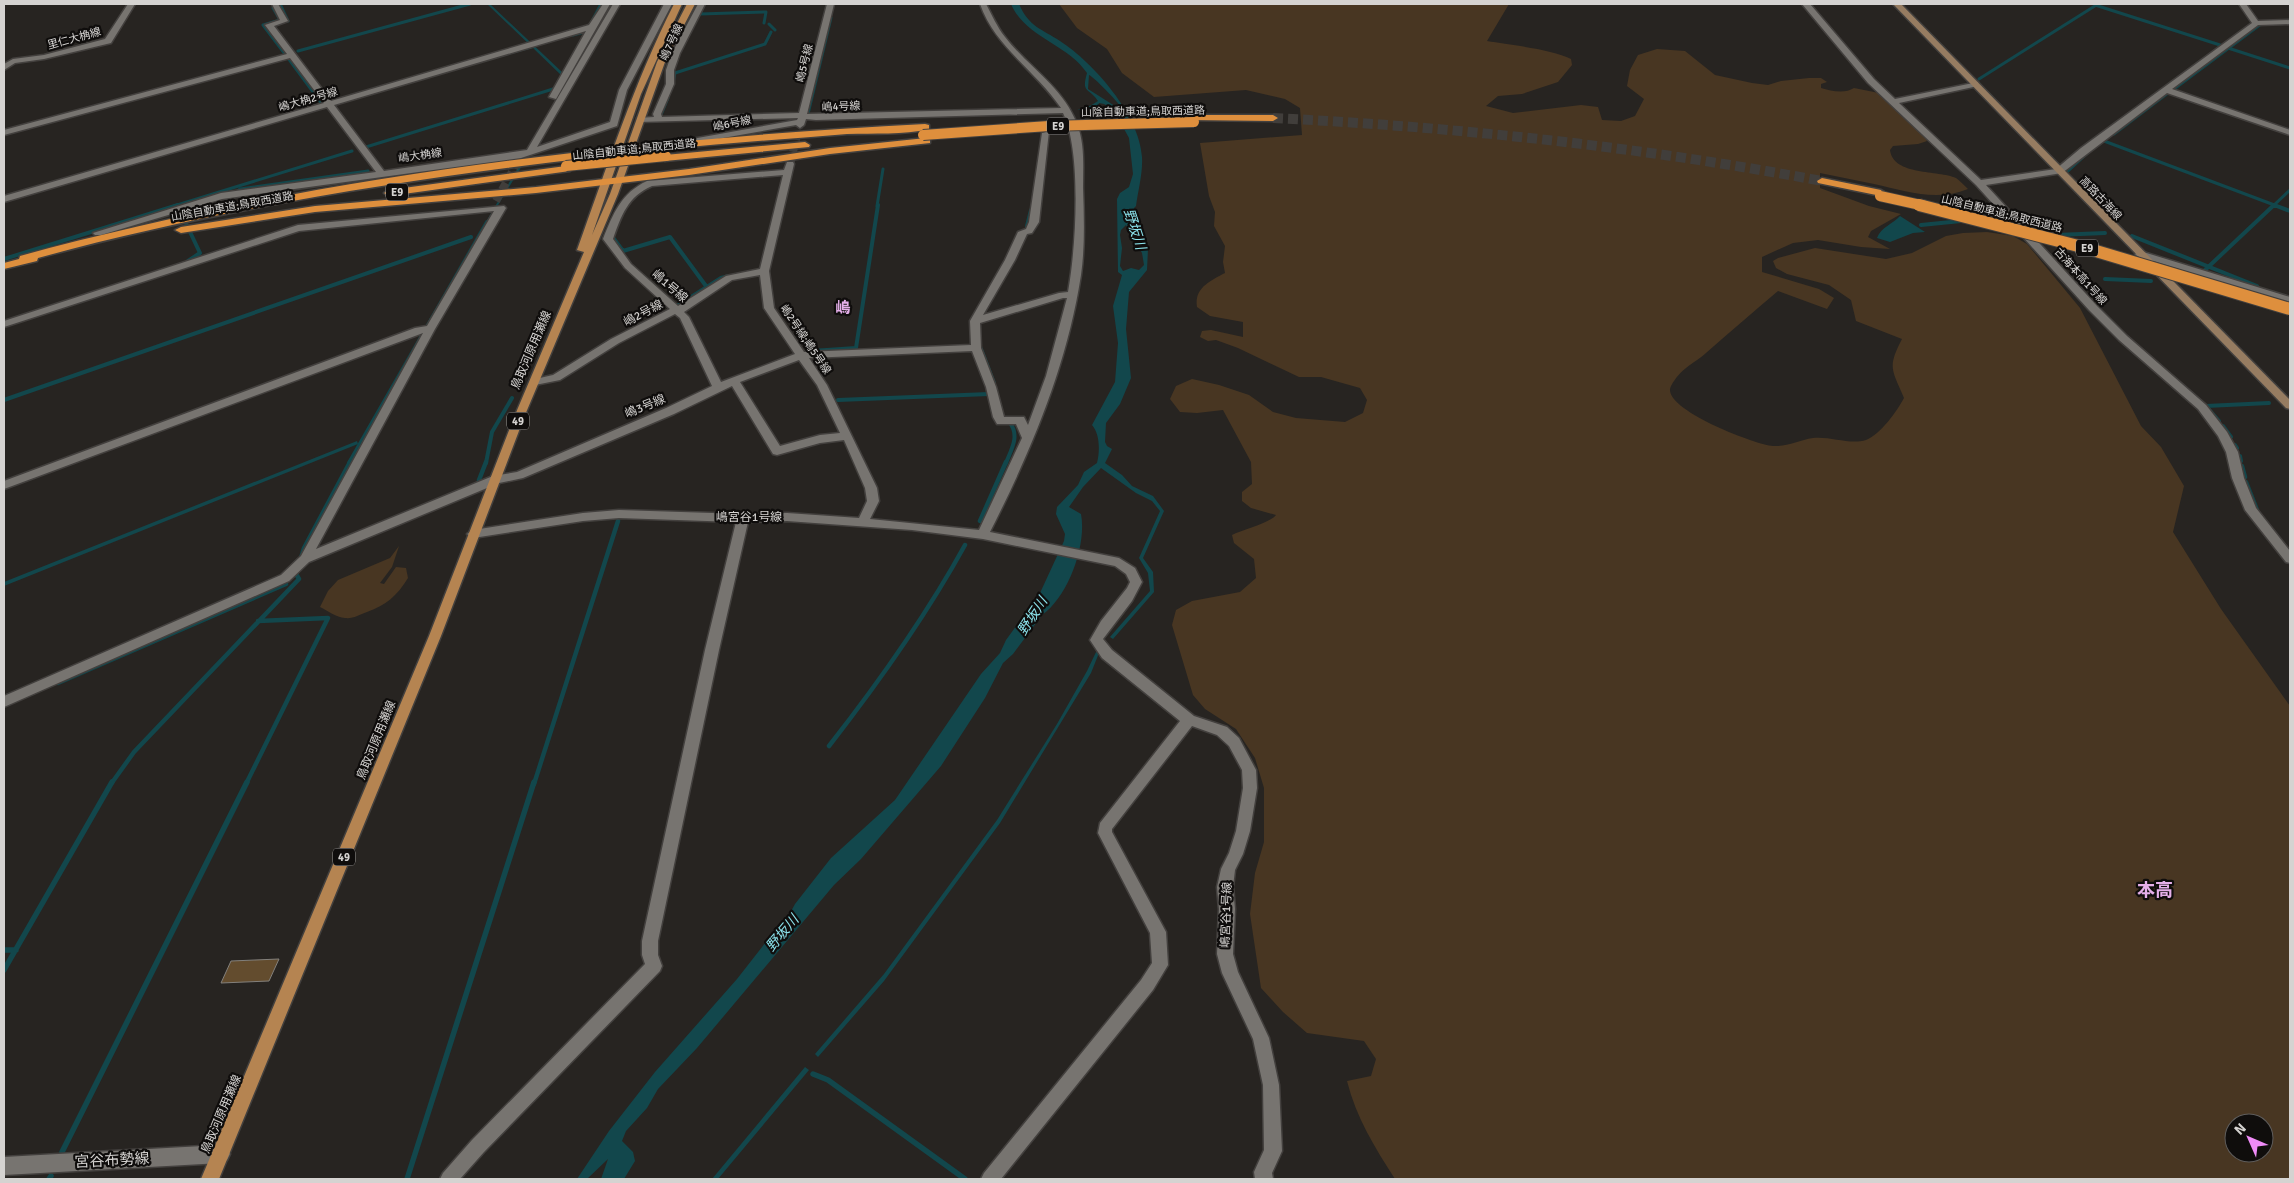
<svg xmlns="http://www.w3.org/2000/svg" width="2294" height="1183" font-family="Signika,'Noto Sans JP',sans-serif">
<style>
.green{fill:#483622;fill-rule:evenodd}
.water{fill:#12474c;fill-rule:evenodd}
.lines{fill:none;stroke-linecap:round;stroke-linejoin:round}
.stream-far3{stroke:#12474c;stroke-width:3}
.stream-far2{stroke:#12474c;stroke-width:4}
.stream-far1{stroke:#12474c;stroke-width:4.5}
.stream{stroke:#12474c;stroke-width:5.5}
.building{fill:#634c2e;stroke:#83807c}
.minor-tunnel{stroke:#413e3b;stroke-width:8;stroke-dasharray:8 4.5;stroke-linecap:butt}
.motorway-tunnel{stroke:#413e3b;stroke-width:10;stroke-dasharray:10 5;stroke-linecap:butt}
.minor-casing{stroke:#43403e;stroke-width:3}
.tertiary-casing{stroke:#43403e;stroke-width:3}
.secondary-casing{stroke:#43403e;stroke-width:3}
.primary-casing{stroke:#43403e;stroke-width:3}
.motorway-casing{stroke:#43403e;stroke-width:3}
.minor{fill:#777470;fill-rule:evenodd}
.tertiary{fill:#777470;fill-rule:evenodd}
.secondary{fill:#967c61;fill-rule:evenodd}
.primary{fill:#b58451;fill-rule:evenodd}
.motorway{fill:#de8f3d;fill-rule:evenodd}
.motorway-bridge-far1-casing{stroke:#43403e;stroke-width:12;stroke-linecap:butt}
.motorway-bridge-casing{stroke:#43403e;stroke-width:14;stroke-linecap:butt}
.motorway-bridge-far1{stroke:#de8f3d;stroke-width:10}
.motorway-bridge{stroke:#de8f3d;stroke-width:12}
.labels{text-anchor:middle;stroke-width:4.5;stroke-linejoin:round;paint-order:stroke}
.far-street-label{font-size:11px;fill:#d5d3d1;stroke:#0f0d0c}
.shield{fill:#0f0d0c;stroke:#9a9896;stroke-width:1}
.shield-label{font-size:11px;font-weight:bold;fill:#d5d3d1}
.street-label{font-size:12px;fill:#d5d3d1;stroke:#0f0d0c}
.water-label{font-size:14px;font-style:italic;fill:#8ce3ec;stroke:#0f0d0c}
.quarter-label{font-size:15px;font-weight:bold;fill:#e5afe9;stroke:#0f0d0c}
.near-street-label{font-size:15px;fill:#d5d3d1;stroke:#0f0d0c}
.near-quarter-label{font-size:18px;font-weight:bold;fill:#e5afe9;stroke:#0f0d0c}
</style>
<rect width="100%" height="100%" fill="#272421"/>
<path class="green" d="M1059,4h450l-22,37c23,4 65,8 84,18l1,6 -14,17 -36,12 -24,2 -12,10 27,7 68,-8 17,2 4,13 19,1 14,-5 9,-17 -17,-13 3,-16 8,-15 19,-6 28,2 30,24 37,8 16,2 13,-4 28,-3h12l6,4 -6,2v4c10,3 24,6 33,0l25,5 45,43 3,5 -9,3 -25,2 -3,4c3,26 49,20 66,28 4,3 9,8 12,11 -32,13 -62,2 -94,-5 -18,-4 -36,-7 -54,-11v15l49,18 32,8 -30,17 -3,6 22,12 -29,-2 -43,-7 -25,3 -31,14v15l57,17 15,9 -7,11 -49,-18c-24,20 -48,41 -72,62 -14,12 -25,15 -35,33 -12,22 85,59 102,60 14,1 26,-6 40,-8 17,-2 37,7 53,2 15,-6 31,-29 38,-42 -12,-29 -17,-30 -2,-59l-46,-18 -5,-21 -22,-15 -42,-11 -11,-6 -3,-7 5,-3 37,-10 71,11 26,-6 34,-17 17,-3 24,-1 26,4 14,8 53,64 61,118 20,21 23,39 -11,46 48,77 69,97v473h-895c-20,-31 -39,-62 -48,-98l24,-5 5,-17 -12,-18 -57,-8 -24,-21 -22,-24 -11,-74 5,-41 9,-31v-54l-9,-30 -19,-29 -31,-20 -12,-14 -21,-70 4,-15 16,-9 48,-9 16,-14 -2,-19 -20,-16 -2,-8c12,-6 38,-12 44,-20l-25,-7 -9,-7v-9l10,-8 -1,-22 -28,-52 -26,3 -17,-1 -10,-13 6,-13 16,-7 27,6 30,10 24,17 23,6 49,4 18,-9 4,-13 -7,-12 -39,-11h-22l-61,-29 -22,-8 -8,1 -8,-4 2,-6 9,-1 32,7v-15l-33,-6 -13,-9c-3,-19 13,-26 28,-34l-2,-11 2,-16 -11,-20 1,-14 -6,-16 -9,-53 102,-8 -2,-27 -15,-9 -39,-9 -92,7 -32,-24 -15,-24 -30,-21zM2234,1123h30v30h-30z
M399,546l-7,21 -12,16 4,1 12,-17 10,1 2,10c-11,18 -22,27 -41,34 -8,3 -14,7 -22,6 -9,-1 -17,-7 -25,-11l8,-16 10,-11 52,-22z"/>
<path class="water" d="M487,4h3l73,69 -2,2 -28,-27 -120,34 119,-35z
M609,4h6l-73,129 -56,92h-2l41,-69z
M1011,4h8c10,23 23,25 41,37 34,22 80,75 82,116 1,16 -4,34 -6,49l-2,2 3,18 11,23 -1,21 -18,22 -3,37 5,49 -11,26 -14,19 -1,19 2,4 5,3 -7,14 17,12 10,11 21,10 11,15 -21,47 10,14 1,20 -41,47 -3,-2 40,-46 -2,-18 -9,-15 21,-47 -8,-10 -16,-8 -35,-25 -18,19 -14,20 12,7c6,31 -13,83 -39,101l-29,39 -10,9 -18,35 -44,68 -80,93 -27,26 -137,163 -39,41 -11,19 -21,23 -4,10 11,11 2,9 -11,18h-23l7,-20 -21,20h-10l32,-48 46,-59 82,-93 39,-50 8,-5 11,-20 36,-46 64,-58 86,-126 19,-21 6,-13 34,-47 24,-52 1,-7 -9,-20 1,-7 21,-22 6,-13 13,-9c3,-12 3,-29 -5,-38l23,-43 3,-39 -5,-37 9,-31 -4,-3 -1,-73 3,-6 9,-6 4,-13 -4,-36 -16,-29 -9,-5 -5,-1 -2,7 -2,2 -3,-4 -15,2 13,-4 8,-5c-9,-14 -17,-7 -11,-28 -19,-29 -62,-36 -76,-69zM1089,75c5,2 28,26 32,32l-3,1 -30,-19zM1126,225l16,28 2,12 -5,5 -8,-2 -8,3 -3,-5 2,-18 -2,-13 1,-5z
M1900,216l25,16 -12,1 -23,9 -13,-4c4,-11 16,-14 23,-22z
M357,441l1,3 -354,142v-4z
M1097,650l2,3 -8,20 -91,150 -116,158 -66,76 -3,-3 69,-80 113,-154 60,-96 30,-53z
M805,1067l4,3 -91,109h-6z"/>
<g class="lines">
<path class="stream-far3" d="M280,4l8,17
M704,5l-4,9 66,-2 -2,11
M2095,5l125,40
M273,8l7,12 -17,5 22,29
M591,23l10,-19
M769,24l6,6
M573,35l15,-4
M2228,48l62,20
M298,51l172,-47
M288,58l34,46
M1979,79l119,-75
M673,83l2,-10 90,-29 6,-12
M2174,89l87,-65
M808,114l23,-96
M661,115l7,-17
M2114,134l54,-41
M2104,141l173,65
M366,147l187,-58
M2068,171l23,-21
M235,193l5,-4 128,-18
M174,206l178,-55
M877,206l6,-37
M2273,206l17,-16"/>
<path class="stream-far2" d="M2274,205l16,6
M1921,225l40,-4
M1027,226l4,-16
M611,235l12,16 47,-14 36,49
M2056,235l49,-2
M2132,236l125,50
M4,259l174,-54
M188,261l12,-8 -18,-38 13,-8
M2205,270l69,-65
M2105,279l46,2
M677,306l44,-28 8,-2
M981,349l13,34
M812,351l44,-3 22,-143
M4,400l467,-163
M838,400l151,-6
M2219,421l-13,-15 63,-3
M2223,426l8,11
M2235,445l2,3
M2240,456l1,5
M349,463l138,-241
M486,463l6,-31 20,-34
M1006,463c5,-13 14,-27 4,-40"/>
<path class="stream-far1" d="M2242,466l3,11
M479,480l7,-18
M2246,482l11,28
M980,521l26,-59
M301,558l3,-10 46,-86
M58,683l228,-99
M829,746c50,-64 97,-130 136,-201
M111,784l23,-32 165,-173 -3,-5 1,-4
M246,784l82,-166 -70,3
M534,784l84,-263"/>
<path class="stream" d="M4,950h12
M4,970l108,-188
M813,1074l15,6 137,99
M62,1152l185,-370
M49,1179l2,-3
M407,1179l127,-397"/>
</g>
<path class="building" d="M279,959l-10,22 -48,2 10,-22z"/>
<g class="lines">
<path class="minor-tunnel" d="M790,164l9,-37
M496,201l23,-42"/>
<path class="motorway-tunnel" d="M1273,118c185,9 367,29 549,63"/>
<g class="minor-casing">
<path id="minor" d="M128,4h7l-24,39 -67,16 -29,4 -11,7v-6l9,-5 31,-4 61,-16z
M272,4h6l10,17 -14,5 57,75 258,-76 14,-21h7l-54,95 -7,-2 37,-66 -252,74 50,66 143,-21 86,-146h7l-83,143 73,-25 9,-32 45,-86h8l-45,86 -10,36 -96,32 -299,41 -121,36h-6l-2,-2 128,-40 155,-21 -49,-65 -323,95v-6l320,-93 -34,-45 -286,77v-5l283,-76 -22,-29 15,-5z
M698,4h7l-25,49 -6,17v14l-13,30 1,3 137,-4 28,-109h7l-27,110 254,-6c-25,-37 -66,-61 -81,-104h6c6,11 11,23 19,33 23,30 58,50 72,87 8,20 6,43 6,64 1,29 2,59 -2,87 -14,91 -50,176 -91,257l129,26 16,10 7,14 -10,19 -29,38 9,11 82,66 33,11 12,11 17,32 1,18 -7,43 -7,23 -8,16 -2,17 2,22 -2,45 5,18 31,66 10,47 3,66 -10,22 1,6h-18l-1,-7 10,-22 -1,-65 -10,-46 -31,-66 -5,-19 2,-45 -2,-22 4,-18 8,-16 7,-22 7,-43 -1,-18 -13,-24 -12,-11 -25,-9 -80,103v3l54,100 2,33 -15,25 -152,189h-20l3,-6 157,-193 11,-17 -2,-30 -52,-100 2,-10 80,-102 -78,-63 -12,-18 11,-19 26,-33 3,-6 -4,-8 -11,-8 -132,-27 -71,-9 -125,-9 -39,1 -29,128 -61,291v14l4,11 -2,5 -176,181 -24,27h-20l3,-6 29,-33 173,-176 -3,-9v-14l63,-291 31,-128 -117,-4 -36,3 -110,17 -6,-4 6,-4 110,-17 36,-3 124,4 44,-1 72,5 8,-17 -2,-13 -21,-48 -24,3 -43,12 -4,-1 -41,-68 -58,28 -151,64 -24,5 -190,79 -20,19 -285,126v-11l277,-121 20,-19 122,-223 -419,156v-8l411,-153 12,-2 67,-115 -195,20 -295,96v-6l294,-96 206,-19 2,2 -71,121 -119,220 177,-73 24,-4 149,-64 46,-22 -32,-68 -5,-4 -56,29 -59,37 -25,5 -5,-3 1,-2 22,-5 58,-36 59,-30 -45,-41 -22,-29c10,-25 18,-46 44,-58l137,-11 3,-8h6l1,2 -25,107 5,37 30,44 167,-7 -1,-24 35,-61 13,-28 8,-3 3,-7 13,-89 7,-2 -10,91 -7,11 -5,1 -12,26 -32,55 76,-22 9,-1c8,-44 14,-140 -5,-179l-247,7 -10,-1 -2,6 -4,3 -4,-3 -107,19 -1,-2 4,-3 105,-19 1,-2 -161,4v-4l17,-1 -1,-3 13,-30v-14l6,-17zM783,175l-23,94 -34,7 -48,30 -47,-42 -18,-25c8,-23 15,-43 39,-53zM760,275l4,33 31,46 -74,28 -32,-65 -5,-5 48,-32zM1063,298h4l-21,78 -18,49 -4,-8h-20l-8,-30 -15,-39 -1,-25zM972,351l14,36 7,30 4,7h19l6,14 -43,92 -109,-11 9,-18 -2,-13 -50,-103 -18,-27zM799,360l18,25 23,48 -20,2 -40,11 -40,-64z
M1802,4h8l64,75 21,20 83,-17v4l-79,17 82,77 75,-11 25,-21 171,-125 -13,-19h7l12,17 32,-1v4l-32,1 -86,64 118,41v5l-123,-42 -105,80 -76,12 111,121 30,30 79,69 21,27 11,20 6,26 12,30 34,43v12l-4,-1 -41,-52 -13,-32 -6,-26 -8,-16 -20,-27 -79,-69 -30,-30 -113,-125 -108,-102z
M2140,251l150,46v6l-153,-47 -2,-2z"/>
</g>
<g class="tertiary-casing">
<path id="tertiary" d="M221,1145l6,3 3,6 -3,6 -6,3 -217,12v-18z"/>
</g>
<g class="secondary-casing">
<path id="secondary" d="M1893,4h8l389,396v9l-4,-1z"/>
</g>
<g class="primary-casing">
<path id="primary" d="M674,4h8l-41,90 -49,141 18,-41 47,-132 30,-58h8l-30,58 -47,132 -93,221 -84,221 -222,543h-18l228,-543 86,-221 69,-163 -7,-2c30,-83 57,-167 97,-246z"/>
</g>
<g class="motorway-casing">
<path id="motorway" d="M1193,115h80l5,3 -5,3 -84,-1 -1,-2z
M925,124l4,1v4c-26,6 -55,4 -82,5 -60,5 -120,9 -180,15 -212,23 -424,53 -629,109l-1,3 -33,8v-6l15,-4 1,-3c295,-80 601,-116 905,-132z
M926,138l4,1v4l-100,11 -141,21 -153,18 -221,19 -134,21 -6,-3 6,-3 134,-21 221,-19 153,-18 141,-21z
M805,142l5,3 -1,2 -144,14 -5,-3 5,-3z
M566,166l5,3 -1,2 -181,25 -5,-3 5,-3z
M1822,178l59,12 5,3 -5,3 -63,-13 -1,-2z"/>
</g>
<use href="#minor" class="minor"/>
<use href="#tertiary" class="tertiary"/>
<use href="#secondary" class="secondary"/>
<use href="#primary" class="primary"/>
<use href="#motorway" class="motorway"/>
<g class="motorway-bridge-far1-casing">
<path id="motorway-bridge-far1" d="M923,135l126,-9 145,-4
M566,166l100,-10
M1880,196l45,10"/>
</g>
<g class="motorway-bridge-casing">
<path id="motorway-bridge" d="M1919,205l167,43 204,61"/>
</g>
<use href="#motorway-bridge-far1" class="motorway-bridge-far1"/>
<use href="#motorway-bridge" class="motorway-bridge"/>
</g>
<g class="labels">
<g class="far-street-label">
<text transform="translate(74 38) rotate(-15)" y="4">里仁大桷線</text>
<text transform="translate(671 42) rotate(-65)" y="4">嶋7号線</text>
<text transform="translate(804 63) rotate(-76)" y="4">嶋5号線</text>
<text transform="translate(308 99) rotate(-16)" y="4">嶋大桷2号線</text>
<text transform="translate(841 106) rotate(-2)" y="4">嶋4号線</text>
<text transform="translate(1143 111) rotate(-1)" y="4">山陰自動車道;鳥取西道路</text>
<text transform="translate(732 123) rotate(-11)" y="4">嶋6号線</text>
<text transform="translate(634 149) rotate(-6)" y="4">山陰自動車道;鳥取西道路</text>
<text transform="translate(420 155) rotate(-8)" y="4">嶋大桷線</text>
<text transform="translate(2101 198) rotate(46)" y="4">高路古海線</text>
<text transform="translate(232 206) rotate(-10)" y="4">山陰自動車道;鳥取西道路</text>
<text transform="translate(2002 213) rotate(14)" y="4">山陰自動車道;鳥取西道路</text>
<text transform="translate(2081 276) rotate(48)" y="4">古海本高1号線</text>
<text transform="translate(806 339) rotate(56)" y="4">嶋2号線;嶋5号線</text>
</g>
<g class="shield">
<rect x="1047" y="117.5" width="22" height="17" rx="4"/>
<rect x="386" y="183.5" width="22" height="17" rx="4"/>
<rect x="2076" y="239.5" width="22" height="17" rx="4"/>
<rect x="507" y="412.5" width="22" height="17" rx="4"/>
<rect x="333" y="848.5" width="22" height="17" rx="4"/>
</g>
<g class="shield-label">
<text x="1058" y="130">E9</text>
<text x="397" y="196">E9</text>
<text x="2087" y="252">E9</text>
<text x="518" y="425">49</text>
<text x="344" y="861">49</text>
</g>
<g class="street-label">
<text transform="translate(670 286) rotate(41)" y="4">嶋1号線</text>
<text transform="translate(643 313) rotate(-27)" y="4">嶋2号線</text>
<text transform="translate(531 350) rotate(-67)" y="4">鳥取河原用瀬線</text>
<text transform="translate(645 406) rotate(-22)" y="4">嶋3号線</text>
<text x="749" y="521">嶋宮谷1号線</text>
<text transform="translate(376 740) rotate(-68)" y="4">鳥取河原用瀬線</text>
<text transform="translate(1226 915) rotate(-88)" y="4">嶋宮谷1号線</text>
<text transform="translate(221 1114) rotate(-67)" y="4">鳥取河原用瀬線</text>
</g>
<g class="water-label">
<text transform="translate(1135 229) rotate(72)" y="5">野坂川</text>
<text transform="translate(1032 616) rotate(-57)" y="5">野坂川</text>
<text transform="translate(782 933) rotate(-50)" y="5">野坂川</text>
</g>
<g class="quarter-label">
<text x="843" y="313">嶋</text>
</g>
<g class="near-street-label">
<text transform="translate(112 1160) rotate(-3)" y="5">宮谷布勢線</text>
</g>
<g class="near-quarter-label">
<text x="2155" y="896">本高</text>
</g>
</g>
<rect width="2294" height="1183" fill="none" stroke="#d5d3d1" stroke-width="10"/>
<g transform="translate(2249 1138) rotate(315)"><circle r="24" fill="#0f0d0c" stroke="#5e5c5b"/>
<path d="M0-4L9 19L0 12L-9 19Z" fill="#ef8bf7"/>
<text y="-8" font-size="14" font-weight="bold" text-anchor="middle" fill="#d5d3d1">N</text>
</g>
</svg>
